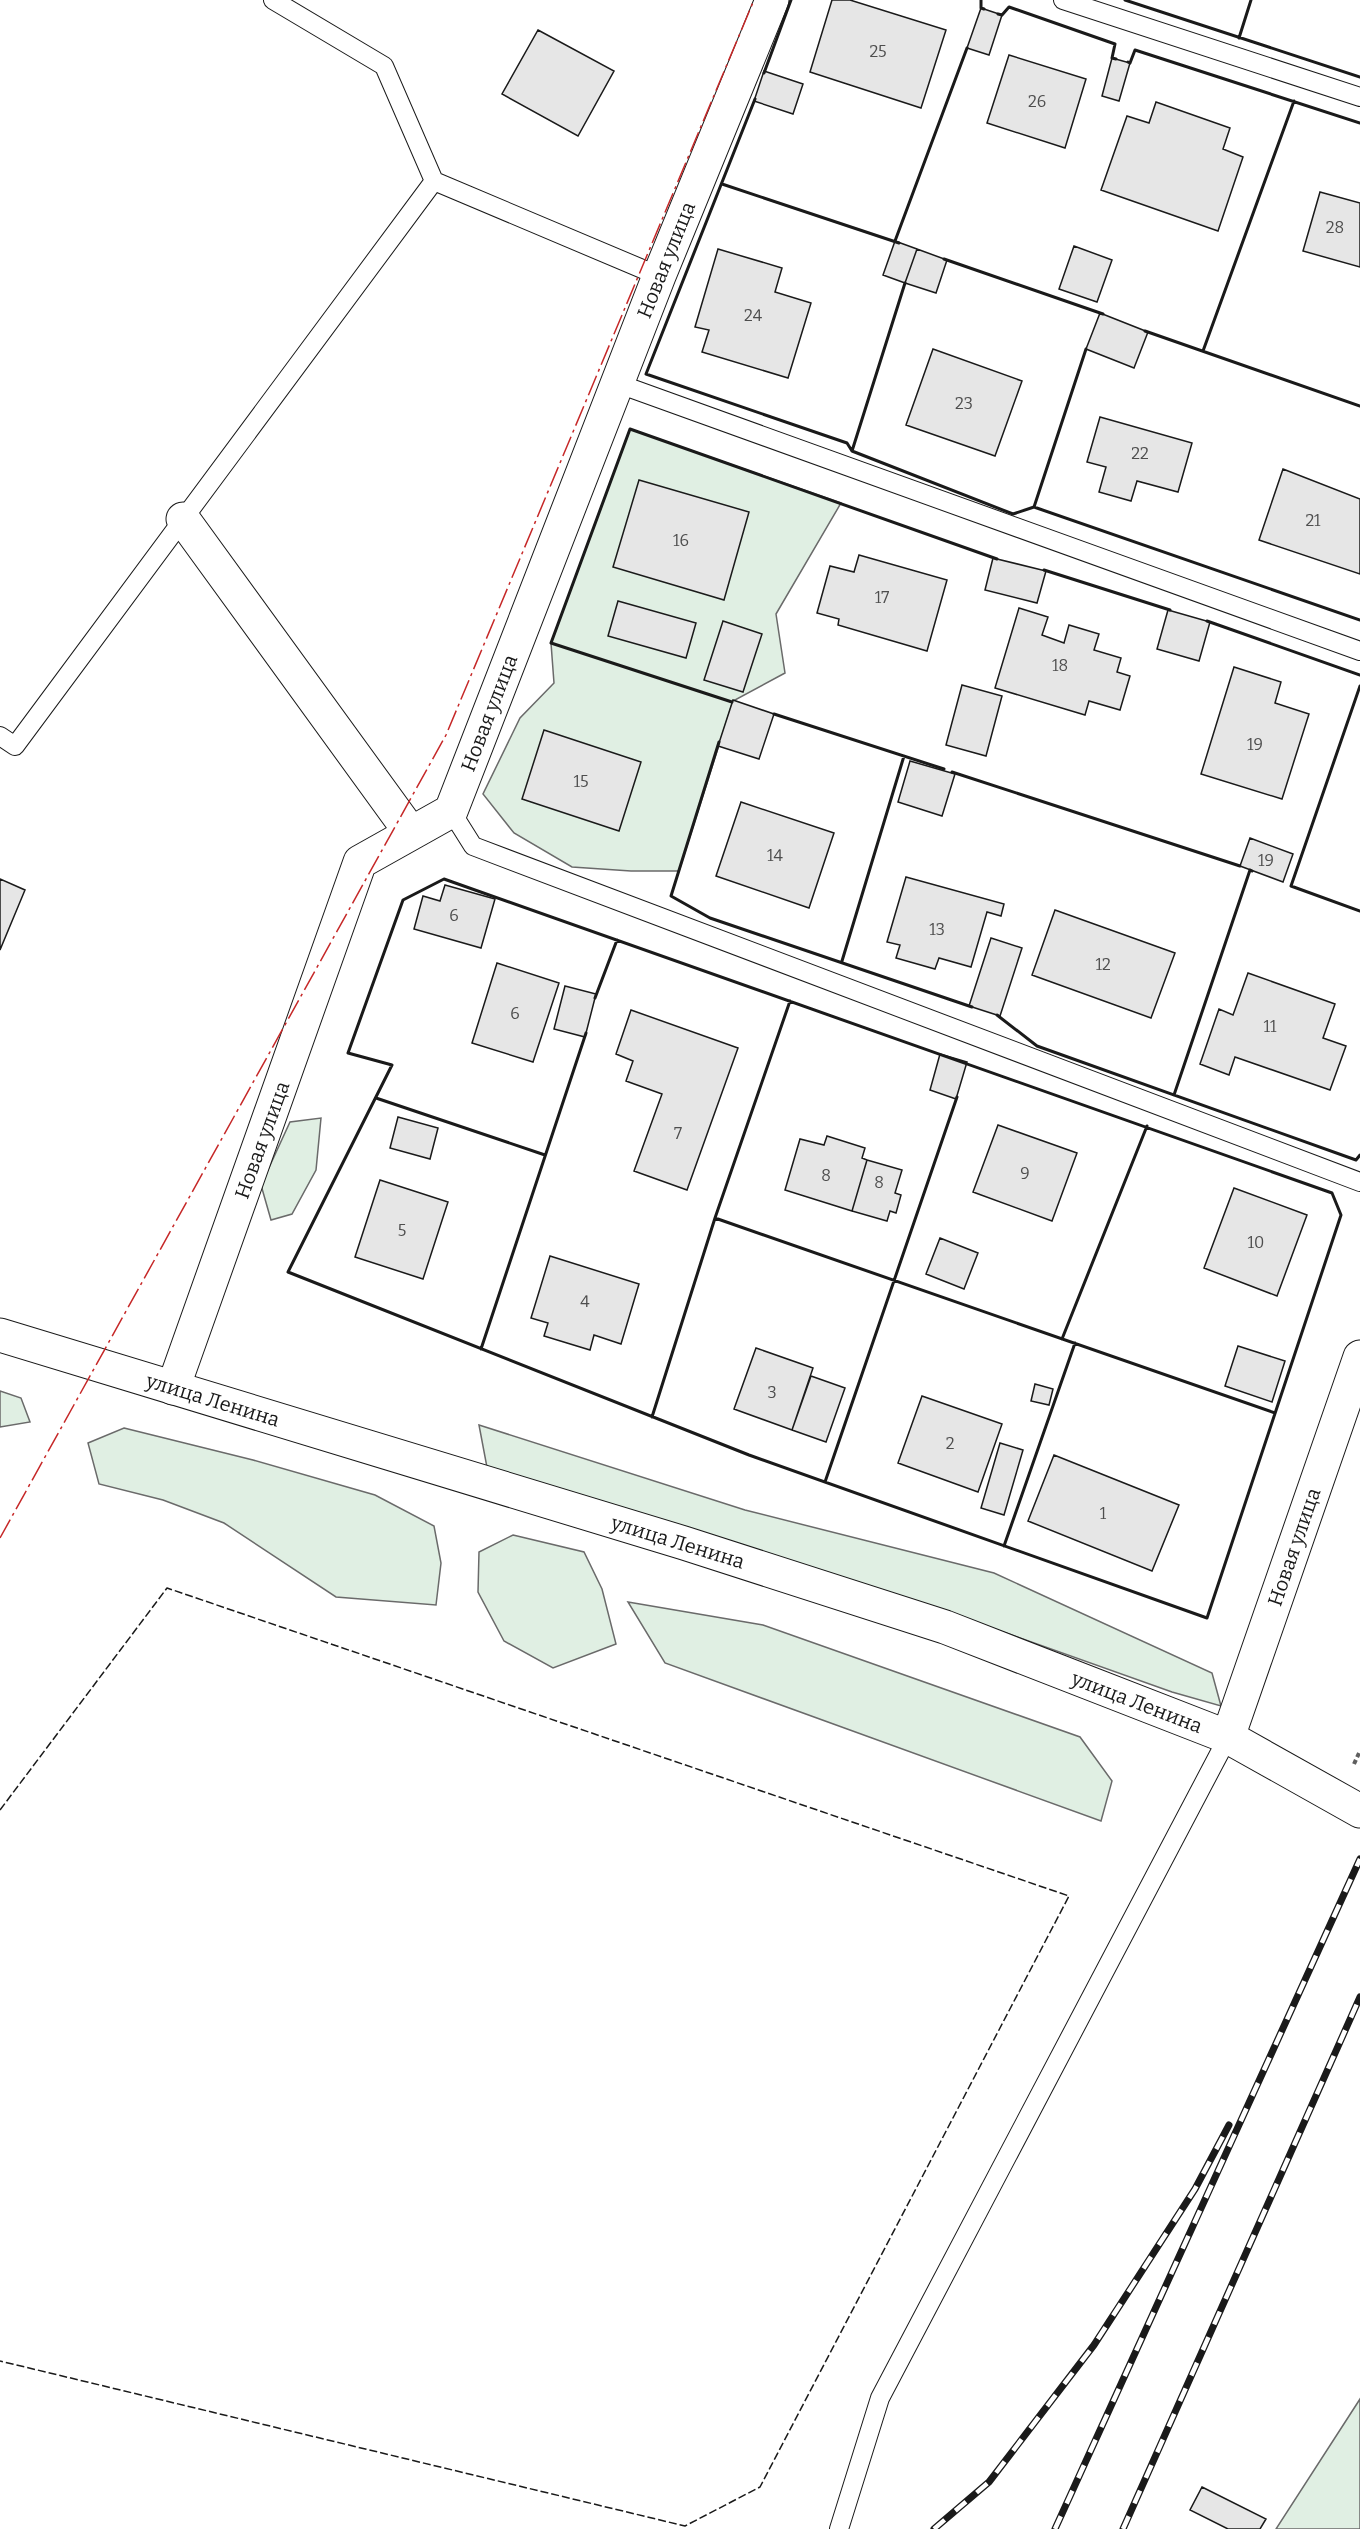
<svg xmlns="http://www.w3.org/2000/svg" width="1360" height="2529" font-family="Bitter,serif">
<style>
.green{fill:#e0efe3;stroke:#6a6a6a;stroke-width:1.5}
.building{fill:#e6e6e6;stroke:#1a1a1a;stroke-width:1.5}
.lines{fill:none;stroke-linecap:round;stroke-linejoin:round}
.lane-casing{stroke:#1a1a1a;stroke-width:20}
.street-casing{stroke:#1a1a1a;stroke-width:35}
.secondary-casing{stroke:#1a1a1a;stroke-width:35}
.path{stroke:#5f5f5f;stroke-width:4;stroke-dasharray:4.5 3;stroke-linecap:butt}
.lane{stroke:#fff;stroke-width:18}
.street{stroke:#fff;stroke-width:33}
.secondary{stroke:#fff;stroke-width:33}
.rail-casing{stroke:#1a1a1a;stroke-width:7}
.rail{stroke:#fff;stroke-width:4.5;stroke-dasharray:14;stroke-linecap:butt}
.fence{stroke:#1a1a1a;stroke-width:1.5;stroke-dasharray:8 3;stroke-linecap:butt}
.wall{stroke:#1a1a1a;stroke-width:3}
.power{stroke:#c62828;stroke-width:1.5;stroke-dasharray:21 4.5 3 4.5;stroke-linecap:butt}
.labels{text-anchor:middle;stroke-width:4.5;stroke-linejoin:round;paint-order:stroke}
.number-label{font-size:16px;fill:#4d4d4d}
.street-label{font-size:20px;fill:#1a1a1a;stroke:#fff}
</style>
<rect width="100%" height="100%" fill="#fff"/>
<path class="green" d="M630,429l211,74 -65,111 9,59 -52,28 -54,170h-48l-59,-4 -58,-34 -31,-39 37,-76 34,-35 -3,-40z
M321,1118l-5,52 -24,44 -21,6 -10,-35 29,-63z
M0,1391l21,7 9,24 -30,5z
M479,1425l266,85 249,63 218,100 9,33 -49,-14 -166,-59 -265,-85 -252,-70z
M124,1428l129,32 122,35 59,31 7,37 -5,42 -100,-8 -112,-74 -61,-23 -64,-16 -11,-41z
M513,1535l71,17 18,37 14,55 -63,24 -49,-27 -26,-49 1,-40z
M628,1602l135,23 317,112 32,44 -11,40 -436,-158z
M1360,2399v130h-84z"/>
<path class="building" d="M832,0h18l96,30 -25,78 -111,-36z
M981,8l21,7 -13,40 -22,-7z
M538,30l76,41 -36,65 -76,-42z
M1009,55l77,24 -21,69 -78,-25z
M1112,58l18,5 -11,38 -17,-5z
M764,71l39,13 -10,30 -39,-13z
M1156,102l74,26 -7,21 20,8 -25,74 -117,-41 26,-74 22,7z
M1320,192l40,11v64l-57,-16z
M895,241l22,8 -12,34 -22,-8z
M1074,246l38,14 -15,42 -38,-13z
M718,249l64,19 -7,24 36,11 -23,75 -86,-26 7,-22 -14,-3z
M917,249l30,11 -11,33 -31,-10z
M1100,313l48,19 -14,36 -48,-19z
M933,349l89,32 -27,75 -89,-31z
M1100,417l92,26 -14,49 -41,-11 -6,20 -32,-9 7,-25 -19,-5z
M1283,469l77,30v75l-101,-34z
M639,480l110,32 -25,88 -111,-33z
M859,555l88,25 -20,71 -89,-26 1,-6 -22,-6 13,-47 24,6z
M993,558l53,13 -9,32 -52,-13z
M618,601l78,22 -10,35 -78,-22z
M1019,608l29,9 -6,18 22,8 5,-18 30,9 -5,16 27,8 -4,14 13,4 -10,34 -31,-9 -4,14 -90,-27z
M1168,610l42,12 -11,39 -42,-12z
M723,621l39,13 -19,58 -39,-12z
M1234,667l47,15 -6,21 34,11 -27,85 -81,-25z
M962,685l40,11 -16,60 -40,-11z
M733,700l41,14 -15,45 -41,-13z
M544,730l97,32 -22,69 -97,-32z
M910,761l45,13 -13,42 -44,-14z
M741,802l93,31 -25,75 -93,-32z
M1250,838l43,16 -10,28 -43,-16z
M906,877l98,27 -3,12 -14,-4 -16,55 -32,-9 -4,11 -39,-11 4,-13 -13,-3z
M0,879l25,11 -25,60z
M445,885l50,14 -14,49 -67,-19 9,-33 17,5z
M1055,910l120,43 -24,65 -119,-43z
M991,938l31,10 -22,68 -31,-10z
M497,963l62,20 -26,79 -61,-19z
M1248,973l87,31 -12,34 23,8 -16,44 -95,-33 -6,18 -29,-11 19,-55 14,6z
M565,986l31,8 -11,43 -31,-8z
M631,1010l107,38 -51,142 -53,-19 28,-77 -36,-13 7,-20 -17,-7z
M940,1054l27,8 -11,37 -26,-9z
M398,1117l40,11 -8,31 -40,-11z
M998,1125l79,28 -25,68 -79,-29z
M827,1136l38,12 -3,10 5,2 -15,51 -67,-21 15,-51 24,6z
M867,1160l35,10 -7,23 6,2 -5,18 -6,-2 -3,10 -35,-10z
M380,1180l68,22 -25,77 -68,-22z
M1234,1188l73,27 -30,81 -73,-28z
M940,1238l38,15 -14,36 -38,-15z
M550,1256l89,28 -18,60 -27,-9 -4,15 -46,-14 4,-13 -17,-5z
M1238,1346l47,15 -13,41 -47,-16z
M756,1348l57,20 -21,62 -58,-21z
M811,1376l34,12 -19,54 -34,-12z
M1035,1384l18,5 -4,16 -18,-4z
M922,1396l80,28 -24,68 -80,-29z
M1000,1443l23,7 -19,65 -23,-7z
M1054,1455l125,50 -27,66 -124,-50z
M1202,2487l64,32 -6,10h-32l-38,-19z"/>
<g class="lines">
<g class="lane-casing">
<path id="lane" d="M273,0l111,66 50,115
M1063,0l297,97
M619,384l741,267
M0,736l15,10 419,-565 225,95
M451,811l22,35 887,336
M839,2529l41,-131 348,-661"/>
</g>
<g class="street-casing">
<path id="street" d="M183,519l228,314
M173,1388l187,-526 91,-51 208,-535 113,-276
M1228,1737l132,-380"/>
</g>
<g class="secondary-casing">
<path id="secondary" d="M0,1335l684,208 261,84 283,110 132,74"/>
</g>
<path class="path" d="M1354,1764l6,-13"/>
<use href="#lane" class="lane"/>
<use href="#street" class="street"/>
<use href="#secondary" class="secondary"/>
<g class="rail-casing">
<path id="rail" d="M934,2529l55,-47 105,-137 101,-156 34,-64
M1055,2529l305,-670
M1123,2529l237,-532"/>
</g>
<use href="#rail" class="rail"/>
<path class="fence" d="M0,1810l167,-222 902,308 -309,591 -75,39 -685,-165"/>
<path class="wall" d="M981,0v8l3,1
M1125,0l235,77
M998,14l4,1 7,-8 106,37 -3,14 4,1
M1239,38l12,-38
M1128,62l2,1 5,-13 225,73
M764,73l27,-73
M755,99l-109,275 201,69 5,8 161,63 21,-7 326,113
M722,184l177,59
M895,241l72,-193
M944,259l159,55
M1145,331l215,75
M1203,351l91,-250
M852,451l53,-168
M1034,507l52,-158
M1044,570l126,40
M1207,621l153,54
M1360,686l-69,200 69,25
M732,702l-181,-59 79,-214 367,130
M774,714l170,55
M719,742l-48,154 39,22 262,89
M952,772l288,94
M444,879l888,314 9,22 -134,403 -458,-163 -461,-183 104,-207 -44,-12 55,-153z
M842,961l62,-205
M595,998l22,-58
M997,1015l40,31 319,114 4,-5
M1174,1095l76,-225 2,1
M376,1098l169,57
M715,1218l560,195
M1062,1339l85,-213
M481,1349l105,-316
M652,1417l63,-199 75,-217
M825,1482l132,-385
M1004,1546l71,-203"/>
<path class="power" d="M0,1538l446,-803 308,-735"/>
</g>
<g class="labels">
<g class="number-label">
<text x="878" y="57">25</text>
<text x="1037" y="107">26</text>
<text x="1335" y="233">28</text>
<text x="753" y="321">24</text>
<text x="964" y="409">23</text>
<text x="1140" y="459">22</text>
<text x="1313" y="526">21</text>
<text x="681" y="546">16</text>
<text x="882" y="603">17</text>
<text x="1060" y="671">18</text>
<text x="1255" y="750">19</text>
<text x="581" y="787">15</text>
<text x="775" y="861">14</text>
<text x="1266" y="866">19</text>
<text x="454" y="921">6</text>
<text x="937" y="935">13</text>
<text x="1103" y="970">12</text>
<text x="515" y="1019">6</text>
<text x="1270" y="1032">11</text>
<text x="678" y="1139">7</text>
<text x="1025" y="1179">9</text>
<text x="826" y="1181">8</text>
<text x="879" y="1188">8</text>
<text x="402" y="1236">5</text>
<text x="1256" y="1248">10</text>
<text x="585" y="1307">4</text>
<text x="772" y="1398">3</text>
<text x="950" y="1449">2</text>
<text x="1103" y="1519">1</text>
</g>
<g class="street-label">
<text transform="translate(666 260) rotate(-68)" y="7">Новая улица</text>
<text transform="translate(489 713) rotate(-69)" y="7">Новая улица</text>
<text transform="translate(262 1140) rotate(-70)" y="7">Новая улица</text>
<text transform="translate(213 1400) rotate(17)" y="7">улица Ленина</text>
<text transform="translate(678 1542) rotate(17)" y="7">улица Ленина</text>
<text transform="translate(1294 1547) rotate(-71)" y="7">Новая улица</text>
<text transform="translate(1137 1702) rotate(21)" y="7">улица Ленина</text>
</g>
</g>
</svg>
